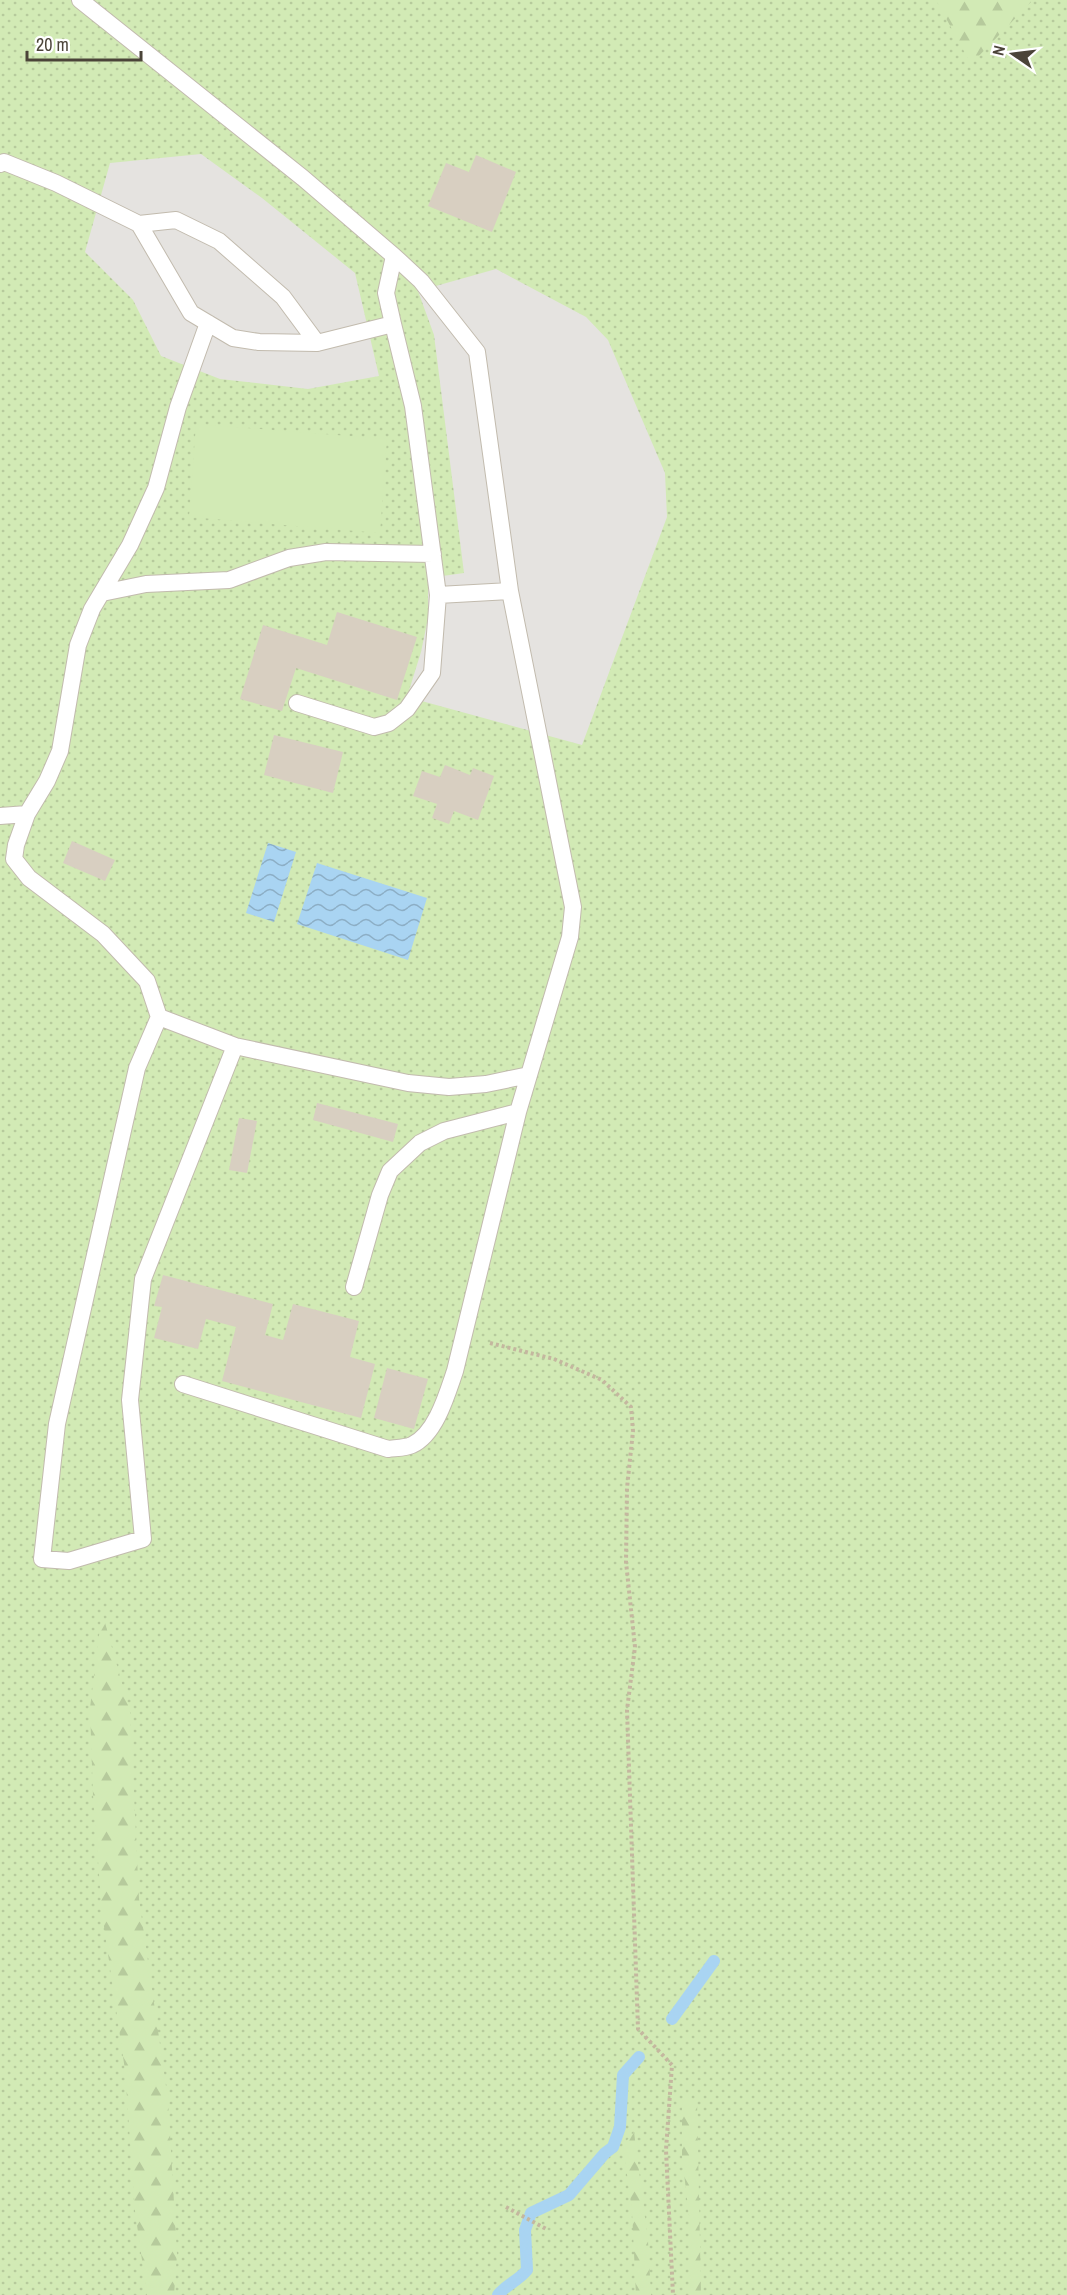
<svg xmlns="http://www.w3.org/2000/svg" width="1067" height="2295" font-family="'Archivo Narrow',sans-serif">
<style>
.grass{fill:url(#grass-dots)}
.forest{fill:url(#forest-firs)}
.park{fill:#d2eab5}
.parking{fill:#e5e3e0}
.water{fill:url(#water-waves)}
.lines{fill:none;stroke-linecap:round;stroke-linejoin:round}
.stream{stroke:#a9d4f2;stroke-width:12}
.building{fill:#d8cfc1}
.service-casing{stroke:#c2bbae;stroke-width:18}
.path{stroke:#c4b79f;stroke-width:4;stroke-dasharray:3 3;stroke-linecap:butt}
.service{stroke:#fff;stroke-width:16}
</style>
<defs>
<pattern id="grass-dots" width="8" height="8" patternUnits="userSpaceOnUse" patternTransform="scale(1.5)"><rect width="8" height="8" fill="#d2eab5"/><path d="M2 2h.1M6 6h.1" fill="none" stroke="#b6ca9c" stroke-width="1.8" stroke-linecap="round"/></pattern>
<pattern id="forest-firs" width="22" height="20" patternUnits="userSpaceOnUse" patternTransform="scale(1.5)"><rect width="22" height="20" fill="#d2eab5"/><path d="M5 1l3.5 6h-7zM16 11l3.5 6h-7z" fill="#b6ca9c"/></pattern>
<pattern id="water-waves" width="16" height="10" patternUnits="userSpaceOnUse" patternTransform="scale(1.5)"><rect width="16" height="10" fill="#a9d4f2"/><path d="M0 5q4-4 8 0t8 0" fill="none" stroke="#8caec5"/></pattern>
</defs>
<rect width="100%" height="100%" fill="#f6f3ec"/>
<path class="grass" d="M0,0h1067v2295h-1067z"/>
<path class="forest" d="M936,0h97l-62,64z
M102,1612l28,100 9,187 29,201 9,154 -3,41h-27l-12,-84 -10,-141 -23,-157 -9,-118 -3,-87z
M682,2099l15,1 4,195h-12l1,-71 -8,-68z
M634,2132l14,109 3,54h-15l-4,-84 -9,-66z"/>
<path class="park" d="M196,424l191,15 -7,94 -191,-16z"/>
<path class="parking" d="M201,154l61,44 93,75 24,103 -71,13 -88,-10 -59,-23 -28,-56 -48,-48 25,-89z
M496,269l90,48 22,23 57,133 2,44 -85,228 -175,-48 14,-45 7,-34v-40l36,-5 -30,-238 -16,-44z"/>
<path class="water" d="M268,843l28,9 -22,70 -28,-9z
M317,863l110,35 -19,62 -111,-36z"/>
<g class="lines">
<path class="stream" d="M672,2019l42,-58
M498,2295c9,-11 20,-14 29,-25l-2,-40 6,-17 38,-18 36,-42 8,-6 7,-20 3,-52 16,-18"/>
</g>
<path class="building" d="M476,155l40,17 -24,60 -64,-26 18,-43 23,9z
M337,612l80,25 -20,63 -101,-32 -14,43 -42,-12 23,-74 64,20z
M274,735l69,17 -10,41 -69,-18z
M445,765l25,10 3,-7 21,8 -16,44 -24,-9 -5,13 -17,-6 5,-14 -24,-8 9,-25 18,6z
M72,841l43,19 -10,21 -42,-18z
M317,1103l81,21 -5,18 -80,-22z
M239,1118l18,3 -10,52 -18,-3z
M163,1275l110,29 -8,31 18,5 10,-36 66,17 -9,36 25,7 -14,54 -139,-37 14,-54 -30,-8 -8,30 -44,-11 8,-31 -8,-1z
M387,1368l41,11 -14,50 -40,-11z"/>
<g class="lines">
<g class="service-casing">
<path id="service" d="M80,0l223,178 91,78 27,25 56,71 33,239 63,316 -3,30 -52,175 -63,259c-8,23 -19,63 -43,74 -6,3 -17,3 -24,4l-205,-65
M0,164l4,-2 52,21 83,41 52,89 42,25 26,4 58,1 76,-19 20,82 25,189 -6,78 -25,36 -18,14 -15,4 -77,-24
M139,224l37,-4 43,21 64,56 34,46
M393,324l-7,-31 8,-37
M102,593l44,-9 83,-4 60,-22 37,-6 107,2
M438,595l72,-4
M27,814l-11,31 -2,14 15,19 74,56 44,47 12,36 -22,51 -80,356 -15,135 27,2 74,-22 -13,-139 13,-121 92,-233
M0,816l27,-2 20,-33 13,-30 18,-106 14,-36 38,-64 26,-57 22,-81 30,-84
M159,1017l76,29 173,37 41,4 37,-3 43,-9
M354,1287l26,-92 10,-24 30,-28 24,-12 74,-19"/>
</g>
<path class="path" d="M490,1343l64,16 48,21 29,27 2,24 -6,57 -1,74 9,85 -8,63 11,319 34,36 -6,85 7,145
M506,2207l42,23"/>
<use href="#service" class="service"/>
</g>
<g transform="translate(1013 54) rotate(284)" stroke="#ffffff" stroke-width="4.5" paint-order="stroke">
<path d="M0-4.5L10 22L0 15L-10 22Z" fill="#4b4439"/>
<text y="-9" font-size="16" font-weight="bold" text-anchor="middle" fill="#4b4439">N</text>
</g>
<path d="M27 51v9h114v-9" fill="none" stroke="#4b4439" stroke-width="3"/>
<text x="36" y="51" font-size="18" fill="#4b4439" stroke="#ffffff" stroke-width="4.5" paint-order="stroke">20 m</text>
</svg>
